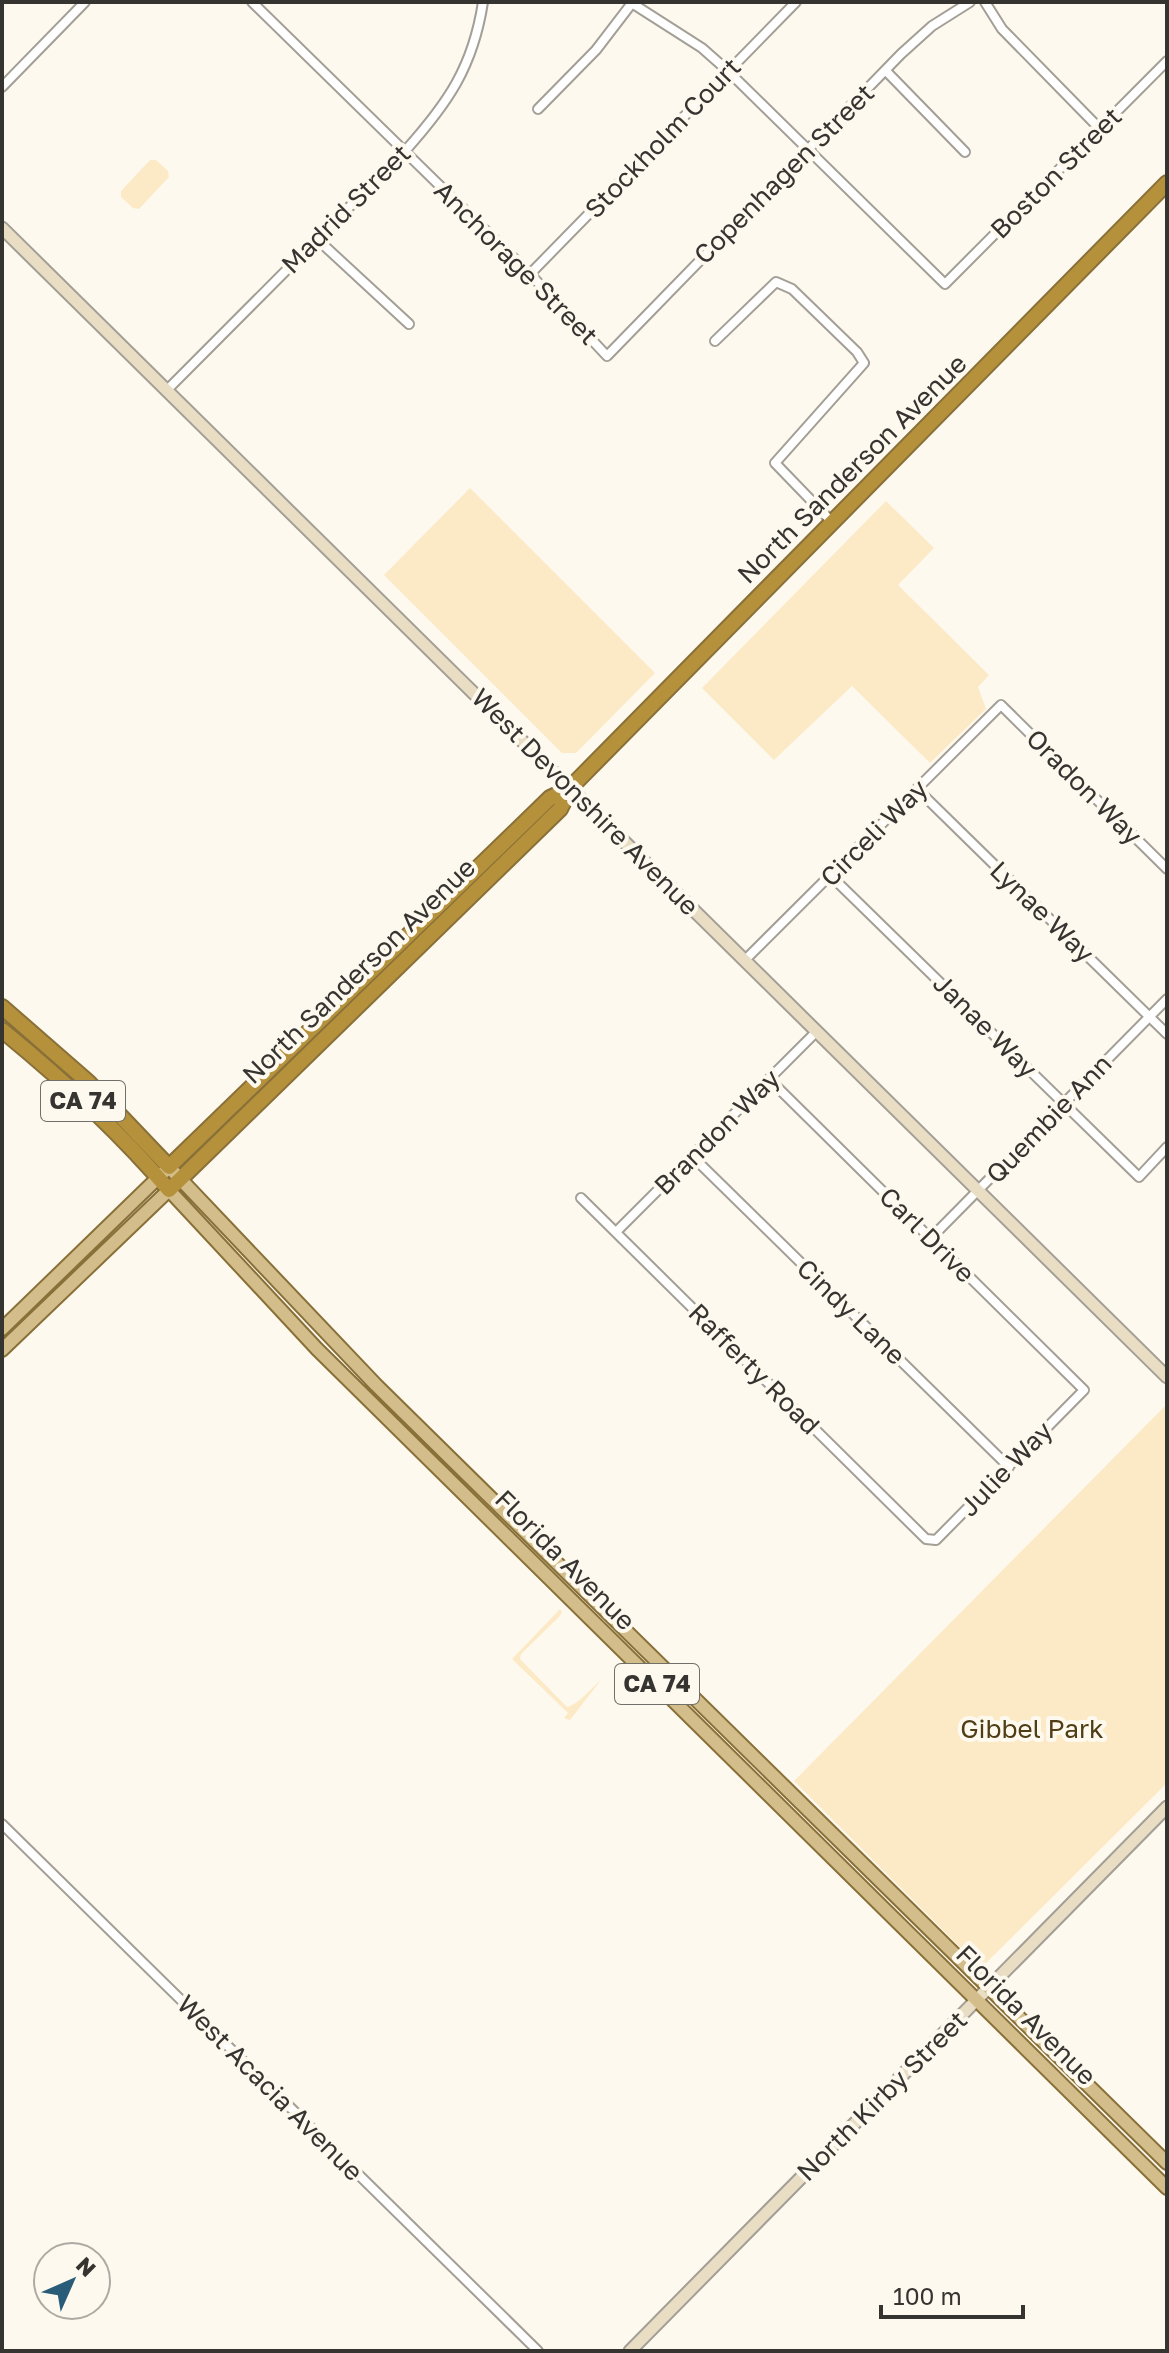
<svg xmlns="http://www.w3.org/2000/svg" width="1169" height="2353" font-family="'Golos Text',sans-serif">
<style>
.green{fill:#fceac6}
.lines{fill:none;stroke-linecap:round;stroke-linejoin:round}
.street-casing{stroke:#a39f96;stroke-width:12}
.secondary-casing{stroke:#a39f96;stroke-width:15}
.primary-casing{stroke:#887038;stroke-width:16}
.highway-casing{stroke:#887038;stroke-width:18}
.street{stroke:#fff;stroke-width:8}
.secondary{stroke:#e9dec4;stroke-width:11}
.primary{stroke:#d3bd8a;stroke-width:12}
.highway{stroke:#b5913c;stroke-width:14}
.labels{text-anchor:middle;stroke-width:8;stroke-linejoin:round;paint-order:stroke}
.shield{fill:#fef9ef;stroke:#716f69;stroke-width:2}
.shield-label{font-size:24px;font-weight:bold;fill:#353430}
.street-label{font-size:26px;fill:#353430;stroke:#fef9ef}
.park-label{font-size:26px;fill:#4e3d15;stroke:#fef9ef}
</style>
<rect width="100%" height="100%" fill="#fef9ef"/>
<path class="green" d="M150,160h6l12,11 1,6 -30,32 -6,-1 -12,-11v-6z
M470,488l185,185 -79,80h-14l-178,-178z
M886,501l48,47 -36,37 91,90 -11,12 8,22 -56,54 -78,-77 -78,74 -72,-72z
M1167,1404v379l-181,180 -13,-3 -179,-179z
M560,1609l2,3 -2,4 -39,38 -1,5 47,48c11,-2 25,-20 34,-27l-31,40 -6,-2 4,-5 -56,-54z"/>
<g class="lines">
<g class="street-casing">
<path id="street" d="M252,2l278,272 77,82 294,-302 31,-28 38,-24
M630,2l72,46 26,23 217,213 222,-223
M985,2l17,27 98,100
M886,71l79,81
M2,87l83,-85
M538,109l58,-59 36,-47
M317,239l92,85
M530,274l266,-272
M715,341l61,-59 16,7 65,63 7,11 -89,100 58,60
M167,390l238,-239c43,-48 68,-84 78,-149
M917,789l250,245
M831,876l308,301 28,-30
M745,960l256,-255 166,164
M693,1157l316,310
M581,1198l345,341 10,1 148,-150 -314,-310
M616,1232l201,-201
M930,1239l237,-240
M2,1824l536,527"/>
</g>
<g class="secondary-casing">
<path id="secondary" d="M2,228l1165,1149
M630,2351l537,-544"/>
</g>
<g class="primary-casing">
<path id="primary" d="M2,1329l167,-162 207,218 791,778
M2,1350l167,-160 148,159 850,839"/>
</g>
<g class="highway-casing">
<path id="highway" d="M2,1007l86,75 81,85 381,-369 21,-10
M2,1030c60,49 117,101 167,160l391,-381 11,-22 596,-604"/>
</g>
<use href="#street" class="street"/>
<use href="#secondary" class="secondary"/>
<use href="#primary" class="primary"/>
<use href="#highway" class="highway"/>
</g>
<g class="labels">
<g class="shield">
<rect x="41" y="1081" width="84" height="40" rx="6"/>
<rect x="615" y="1664" width="84" height="40" rx="6"/>
</g>
<g class="shield-label">
<text x="83" y="1109">CA 74</text>
<text x="657" y="1692">CA 74</text>
</g>
<g class="street-label">
<text transform="translate(663 138) rotate(-46)" y="9">Stockholm Court</text>
<text transform="translate(1056 173) rotate(-45)" y="9">Boston Street</text>
<text transform="translate(784 174) rotate(-45)" y="9">Copenhagen Street</text>
<text transform="translate(346 209) rotate(-45)" y="9">Madrid Street</text>
<text transform="translate(516 263) rotate(45)" y="9">Anchorage Street</text>
<text transform="translate(852 469) rotate(-45)" y="9">North Sanderson Avenue</text>
<text transform="translate(1084 787) rotate(45)" y="9">Oradon Way</text>
<text transform="translate(585 802) rotate(45)" y="9">West Devonshire Avenue</text>
<text transform="translate(874 833) rotate(-45)" y="9">Circeli Way</text>
<text transform="translate(1042 912) rotate(44)" y="9">Lynae Way</text>
<text transform="translate(359 971) rotate(-44)" y="9">North Sanderson Avenue</text>
<text transform="translate(985 1026) rotate(45)" y="9">Janae Way</text>
<text transform="translate(1049 1119) rotate(-46)" y="9">Quembie Ann</text>
<text transform="translate(717 1132) rotate(-45)" y="9">Brandon Way</text>
<text transform="translate(927 1235) rotate(45)" y="9">Carl Drive</text>
<text transform="translate(851 1312) rotate(44)" y="9">Cindy Lane</text>
<text transform="translate(754 1369) rotate(45)" y="9">Rafferty Road</text>
<text transform="translate(1006 1469) rotate(-46)" y="9">Julie Way</text>
<text transform="translate(565 1560) rotate(45)" y="9">Florida Avenue</text>
<text transform="translate(1026 2015) rotate(45)" y="9">Florida Avenue</text>
<text transform="translate(270 2088) rotate(45)" y="9">West Acacia Avenue</text>
<text transform="translate(882 2096) rotate(-45)" y="9">North Kirby Street</text>
</g>
<g class="park-label">
<text x="1032" y="1738">Gibbel Park</text>
</g>
</g>
<rect width="1169" height="2353" fill="none" stroke="#353430" stroke-width="8"/>
<g transform="translate(72 2281) rotate(45)"><circle r="38" fill="#fef9ef" stroke="#aeaaa3" stroke-width="2"/>
<path d="M0-6L14 30L0 20L-14 30Z" fill="#285c78"/>
<text y="-12" font-size="22" font-weight="bold" text-anchor="middle" fill="#353430">N</text>
</g>
<path d="M881 2305v12h142v-12" fill="none" stroke="#353430" stroke-width="4"/>
<text x="893" y="2305" font-size="24" fill="#353430" stroke="#fef9ef" stroke-width="6" paint-order="stroke">100 m</text>
</svg>
